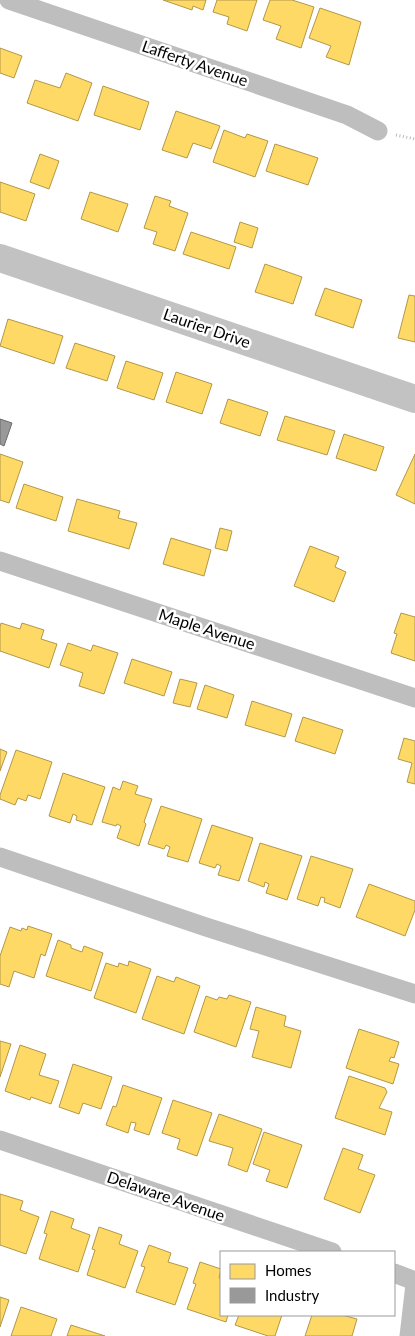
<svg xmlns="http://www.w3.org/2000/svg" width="415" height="1336" font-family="Lato,sans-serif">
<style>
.homes{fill:#ffd966;stroke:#b29847}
.industry{fill:#999;stroke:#6b6b6b}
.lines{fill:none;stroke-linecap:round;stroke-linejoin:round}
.path{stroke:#b9b9b9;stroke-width:3;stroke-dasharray:1 2.5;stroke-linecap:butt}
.street{stroke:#bebebe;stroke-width:19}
.secondary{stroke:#c2c2c2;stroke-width:28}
.labels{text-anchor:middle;stroke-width:5;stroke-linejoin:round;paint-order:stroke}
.street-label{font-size:16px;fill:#000;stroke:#fff}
</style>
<rect width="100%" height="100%" fill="#fff"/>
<path class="homes" d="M163,0h43l-3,10 -10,-4 -1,4z
M217,0h40l-10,31 -20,-7 2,-7 -16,-5z
M270,0h22l22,7 -13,41 -25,-9 5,-13 -18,-6z
M320,8l41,14 -12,43 -23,-8 5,-11 -22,-8z
M0,48l22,8 -8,22 -14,-5z
M66,73l26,10 -14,38 -51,-18 8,-23 25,8z
M103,86l46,16 -9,28 -46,-15z
M176,111l44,15 -9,23 -18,-6 -6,15 -25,-8z
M224,130l21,8 2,-4 21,7 -13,36 -42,-15z
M275,144l43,14 -10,27 -42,-14z
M40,154l19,7 -10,28 -19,-7z
M0,182l35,12 -9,27 -26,-9z
M90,192l38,12 -10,28 -37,-13z
M155,196l16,5 -2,5 19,7 -13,38 -22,-7 4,-12 -13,-4z
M240,222l18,6 -6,20 -18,-6z
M191,232l45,15 -7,22 -46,-15z
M265,264l37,13 -9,27 -38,-12z
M325,288l37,12 -9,28 -38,-13z
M409,295l6,1v46l-17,-4z
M8,319l55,17 -9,28 -54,-18z
M75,343l40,13 -8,25 -41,-13z
M126,361l37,12 -9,27 -37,-12z
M176,372l36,12 -10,30 -36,-12z
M228,399l40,13 -8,24 -40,-13z
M285,416l50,15 -8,24 -50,-15z
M344,434l40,13 -8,24 -40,-13z
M0,454l23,8 -14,41 -9,-3z
M415,454v50l-19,-9z
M24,484l39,13 -7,24 -40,-13z
M77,499l43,12 -2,7 19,5 -8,26 -61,-18z
M220,528l12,3 -5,20 -12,-3z
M171,538l40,12 -7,26 -41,-12z
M310,546l29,11 -4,10 11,5 -12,30 -40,-16z
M401,613l14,4v44l-24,-8 6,-19 -3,-1z
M1,623l19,6 2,-6 22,7 -3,9 16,5 -8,24 -49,-17v-24z
M68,643l23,8 2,-6 25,8 -14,41 -25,-8 4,-13 -23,-8z
M132,659l40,13 -8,24 -40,-13z
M180,679l17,4 -7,24 -17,-4z
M205,685l29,10 -7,23 -30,-9z
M252,701l40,13 -7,23 -40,-12z
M303,717l40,13 -8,24 -40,-13z
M404,738l11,3v43l-8,-2 5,-19 -14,-4z
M0,749l7,3 -7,19z
M16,750l36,12 -12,37 -12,-4 -2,6 -8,-3 -3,7 -15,-6v-4z
M63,773l42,14 -13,38 -16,-5 1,-4 -4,-2 -3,9 -21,-7z
M123,781l15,5 -3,8 17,5 -8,23 2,2 -7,22 -22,-8 4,-12 -4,-2 -1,2 -14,-4 11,-35 7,3z
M161,806l41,13 -14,43 -21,-6 3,-9 -4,-2 -2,4 -16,-5z
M212,825l41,13 -14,43 -21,-6 3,-9 -4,-2 -2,4 -16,-5z
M260,843l42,13 -15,44 -21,-7 3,-9 -4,-2 -1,5 -16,-6z
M311,856l42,13 -13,39 -16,-6 1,-4 -4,-1 -3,9 -21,-7z
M369,884l46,17v9l-10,26 -49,-19z
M28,926l24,8 -7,22 -4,-2 -7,24 -20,-7 -5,16 -9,-3v-28l10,-29 11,4 1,-3 5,2z
M58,940l13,5v3l11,4 2,-6 19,7 -12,38 -45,-15z
M129,961l22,8 -15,44 -42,-15 12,-35 12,4 1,-4 9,3z
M157,976l17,6 2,-5 24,9 -16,48 -42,-15z
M229,995l22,7 -15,45 -42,-15 12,-36 11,4 2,-3 8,2z
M256,1007l30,9 -2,10 17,5 -10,37 -39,-11 7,-26 -9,-2z
M359,1029l40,13 -5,16 -3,-1 -2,4 10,3 -6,20 -47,-16z
M0,1041l11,3 -11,33z
M20,1045l26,9 -7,21 20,6 -8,23 -20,-7 -1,3 -25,-9z
M73,1064l39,13 -11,32 -18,-6 -4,11 -20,-7z
M349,1076l36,12 2,4 -8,16 13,4 -7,23 -50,-17z
M123,1085l39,13 -13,37 -15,-5 2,-7 -5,-1 -3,11 -22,-8 7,-19 3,1z
M173,1100l39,13 -15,43 -20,-7 3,-10 -18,-6z
M219,1114l43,15 -15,43 -19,-7 5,-17 -24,-7z
M264,1132l38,13 -15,43 -21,-7 4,-11 -17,-6z
M343,1148l20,7 -5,14 17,6 -15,38 -36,-14z
M0,1194l23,7 -3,9 19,7 -13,37 -26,-9z
M51,1211l23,8 -3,9 19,7 -12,37 -39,-13 8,-25 -3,-1z
M99,1227l23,8 -3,9 19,7 -13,37 -38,-13 8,-25 -3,-1z
M149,1245l22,8 -3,9 20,6 -13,37 -39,-13 9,-25 -4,-1z
M200,1262l21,7 -2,9 2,1v36h7l-2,7 -39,-13 9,-25 -3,-1z
M0,1297l9,3 -9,27z
M21,1307l36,12 -6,17h-40z
M239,1315h43l-7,21h-7l-33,-11z
M312,1315h30l15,4 -5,17h-47z
M71,1325l34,11h-38z"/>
<path class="industry" d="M0,419l12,4 -8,23 -4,-2z"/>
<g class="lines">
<path class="path" d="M396,135l19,4"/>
<path class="street" d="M9,0l338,115 31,16
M0,561l415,137
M0,857l203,69 212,68
M0,1140l332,112
M394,1273l21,8
M409,1336l6,-52"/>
<path class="secondary" d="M0,258l415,141"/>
</g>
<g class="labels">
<g class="street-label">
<text transform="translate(195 63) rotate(19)" y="6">Lafferty Avenue</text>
<text transform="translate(207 328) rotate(19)" y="6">Laurier Drive</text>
<text transform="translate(207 629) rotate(18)" y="6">Maple Avenue</text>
<text transform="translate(166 1196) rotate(19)" y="6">Delaware Avenue</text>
</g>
</g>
<rect x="220" y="1251" width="175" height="65" fill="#ffffff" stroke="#999999"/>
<rect x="230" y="1264" width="25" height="15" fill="#ffd966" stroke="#999999"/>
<text x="265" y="1276" font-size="15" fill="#000000">Homes</text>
<rect x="230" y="1288" width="25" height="15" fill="#999999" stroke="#999999"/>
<text x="265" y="1301" font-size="15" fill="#000000">Industry</text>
</svg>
